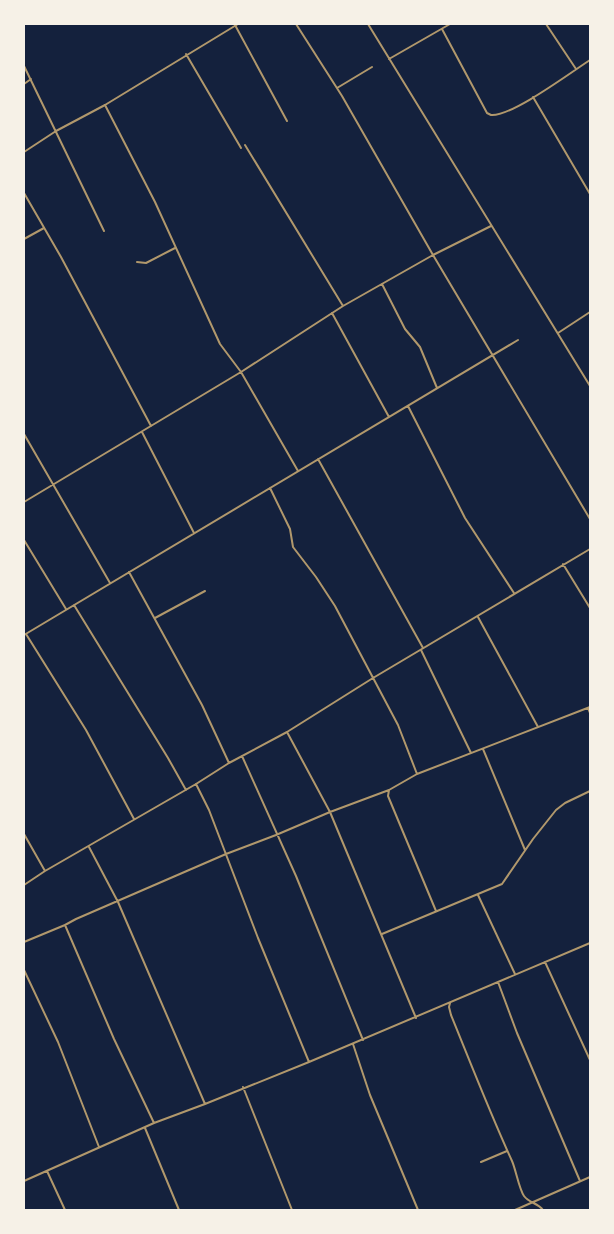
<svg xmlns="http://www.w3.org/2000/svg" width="614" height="1234" font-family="'DejaVu Sans',sans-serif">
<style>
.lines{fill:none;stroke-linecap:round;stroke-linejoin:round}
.minor{stroke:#b1986c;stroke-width:2}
</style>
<rect width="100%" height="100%" fill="#14213d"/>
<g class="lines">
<path class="minor" d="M296,24l46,72 91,159 58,-29
M368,24l222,362
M546,24l30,45
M235,25l52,96
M442,29l45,84 4,2c20,2 79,-42 99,-55
M186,54l55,94
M389,59l61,-35
M24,66l80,165
M24,84l7,-5
M337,88l35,-21
M533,97l57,97
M105,105l50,97 65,142 21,28 57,99
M245,145l98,161
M24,152l32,-21 49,-26 133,-81
M24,193l37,64 90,169
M24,239l20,-11
M137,262l9,1 29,-15
M382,284l23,45 15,18 17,41
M332,313l57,104
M558,333l32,-21
M408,406l57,112 49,75
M142,432l52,101
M24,434l86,149
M318,459l105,189
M270,488l20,41 3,18 23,30 19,29 63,119 19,49
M24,502l217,-130 102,-66 90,-51 157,264
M24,540l42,69
M563,564l27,44
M129,572l73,133 27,58
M74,605l94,153 18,32
M478,617l60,110
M155,618l50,-27
M26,634l60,96 48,89
M24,635l494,-295
M421,650l50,103
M588,708l2,5
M287,732l43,80 86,206
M483,749l42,101
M242,756l54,120 67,164
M196,784l13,26 49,128 51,124
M24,834l21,37
M89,847l29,55 87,202
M24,885l21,-14 151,-87 33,-21 58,-31 86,-54 217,-129
M478,895l37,79
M436,911l-48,-115 1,-6 28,-16 173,-67
M65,925l11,-6 150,-65 50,-19 54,-23 59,-22
M382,934l120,-50 31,-45 23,-29 9,-7 25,-12
M24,942l41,-17 49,114 40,84
M545,962l45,98
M24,970l34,72 41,105
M498,982l19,51 63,148
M450,1003l-1,4 2,8c20,49 39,98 61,146 4,9 7,28 12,35 5,7 14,7 19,14
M353,1044l17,51 48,115
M243,1087l49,123
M145,1128l34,82
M481,1162l26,-11
M47,1171l18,39
M24,1181l130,-58 51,-19 104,-42 281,-119
M515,1210l75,-33"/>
</g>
<rect width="614" height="1234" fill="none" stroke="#f6f1e7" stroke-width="50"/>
</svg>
